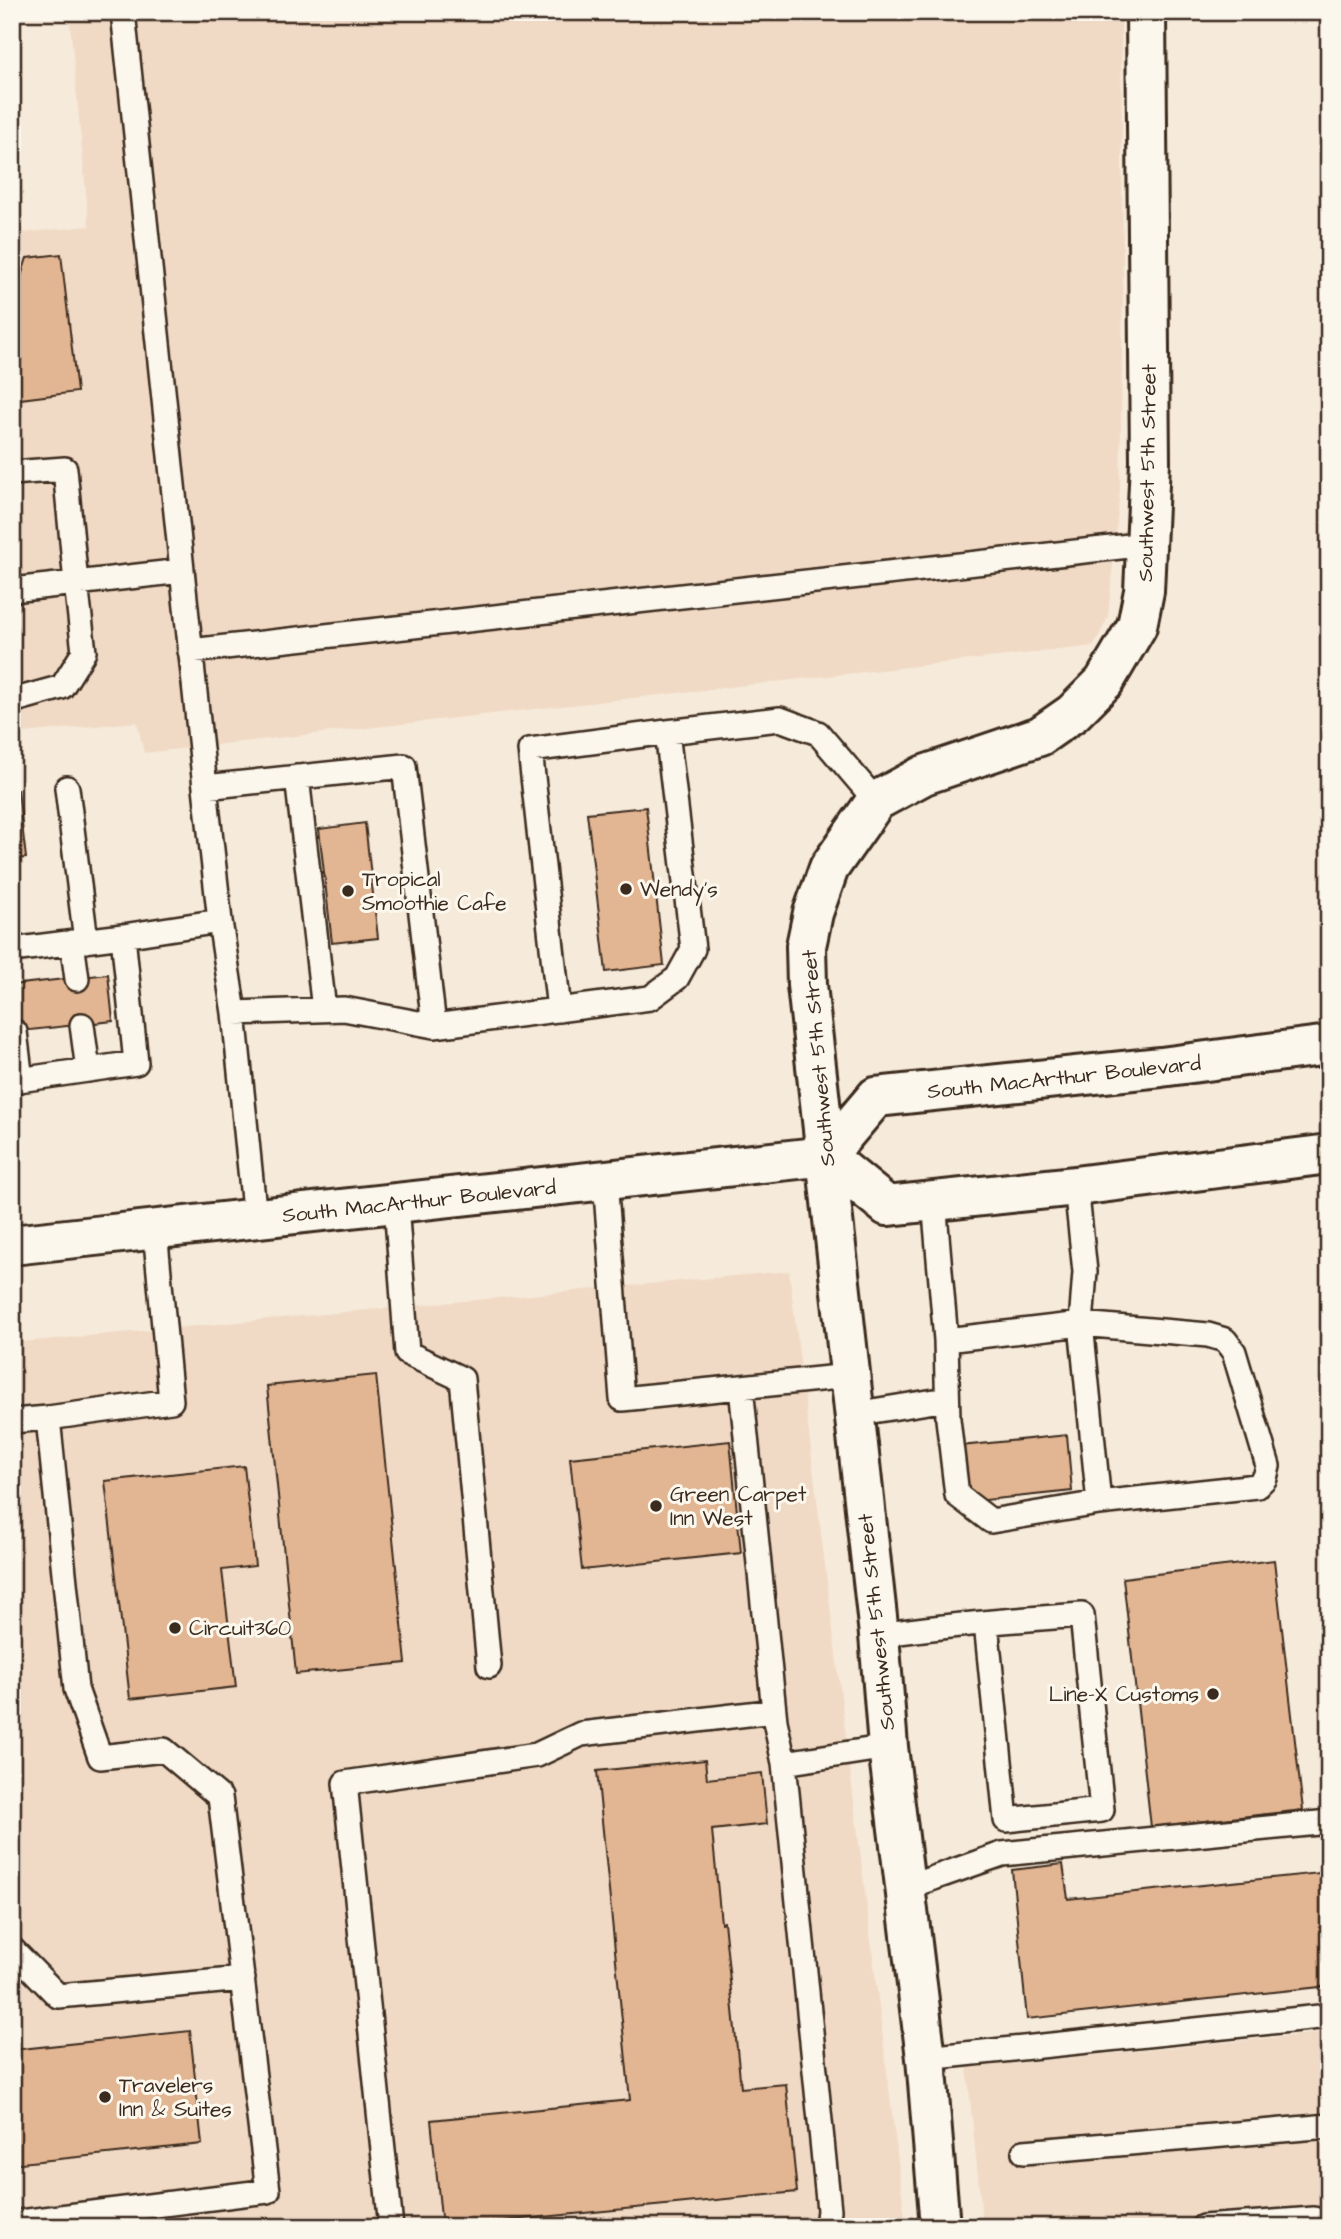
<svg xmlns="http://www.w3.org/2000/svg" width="1341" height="2239" font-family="'Architects Daughter',sans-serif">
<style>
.built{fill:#f0dac5}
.building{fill:#e3b693;stroke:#3b2a1e;stroke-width:2}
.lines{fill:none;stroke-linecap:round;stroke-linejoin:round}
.lane-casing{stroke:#3b2a1e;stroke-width:28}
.street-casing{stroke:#3b2a1e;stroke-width:44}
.secondary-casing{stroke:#3b2a1e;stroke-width:44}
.lane{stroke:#fbf7ec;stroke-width:23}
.street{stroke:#fbf7ec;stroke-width:38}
.secondary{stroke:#fbf7ec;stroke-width:38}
.poi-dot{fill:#3b2a1e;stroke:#fbf7ec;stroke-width:2.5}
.labels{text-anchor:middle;stroke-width:6;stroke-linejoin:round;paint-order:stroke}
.street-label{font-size:21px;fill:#3b2a1e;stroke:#fbf7ec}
.poi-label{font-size:21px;fill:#3b2a1e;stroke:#fbf7ec;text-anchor:start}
</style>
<rect width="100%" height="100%" fill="#f6eada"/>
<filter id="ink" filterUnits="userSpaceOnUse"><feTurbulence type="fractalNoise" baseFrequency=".0143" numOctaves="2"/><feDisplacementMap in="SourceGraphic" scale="14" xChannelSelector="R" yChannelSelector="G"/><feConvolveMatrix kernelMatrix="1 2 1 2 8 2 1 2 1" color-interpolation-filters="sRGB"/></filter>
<g filter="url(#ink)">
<path class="built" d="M69,12h1052l2,278 -3,199 -12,128 -14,29 -950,107 -7,-31 -125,12v-500l77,-8z
M789,1271l117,956h-894v-884z
M1329,2032v195h-346l-16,-159z"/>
<path class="building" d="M61,254l16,138 -65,8v-123l9,-1 6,-18z
M12,790h6l8,68 -14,1z
M646,807l18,158 -58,7 -19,-159z
M365,823l13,115 -46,5 -13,-114z
M108,974l5,47 -101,11v-47z
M376,1375l30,288 -110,11 -29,-288z
M1067,1435l5,56 -106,11 -5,-56z
M730,1441l11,112 -159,17 -12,-112z
M244,1466l11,100 -33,4 14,117 -106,12 -25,-218z
M1274,1560l29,250 -152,17 -28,-249z
M705,1760l2,19 55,-6 5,51 -55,6 9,93 3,-1 17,166 45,-4 11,108 -355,35 -11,-107 199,-20 -33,-329z
M1063,1864l5,35 261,-27v114l-302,33 -15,-149z
M190,2031l12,113 -190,20v-114z"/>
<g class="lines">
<g class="lane-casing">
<path id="lane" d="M123,12l82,775 15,134 14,92 21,206
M12,473l53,-4 11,114 106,-12
M12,590l64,-7 8,69 -22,35 -50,14
M190,651l957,-107
M297,777l27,233
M205,787l199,-21 30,260
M67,788l19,153
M72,942l5,37
M12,950l111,-14
M559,1010l-29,-260 137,-18
M234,1013l110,-4 90,17 216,-28 27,-20 16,-29 -26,-217 113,-13 38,14 58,68
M82,1025l6,45
M15,1032l6,48
M12,1081l124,-18 -13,-127 97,-15
M605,1180l17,219 227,-23
M1076,1186l9,86 -4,52 18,179
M934,1201l12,139
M396,1204l11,149 55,26 27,287
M1081,1324l127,11 17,5 9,12 34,114 -3,12 -8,8 -158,17 -108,18 -34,-26 -9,-76 -2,-79z
M741,1387l34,334 9,42 104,-16
M854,1414l93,-15
M12,1421l36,-3
M879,1635c67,-10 135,-15 203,-20l20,195 -96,10 -20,-197
M784,1763l45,447 -2,17
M905,1888l97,-34 327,-32
M12,1949l46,47 185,-17
M926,2058l403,-42
M1024,2152l305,-26
M12,2223l256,-32 -48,-394 -56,-47 -64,7 -24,-68 -28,-271 123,-17 -16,-171
M391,2227l-46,-444 192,-28 44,-21 193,-23
M1203,2227l111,-8 1,8"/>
</g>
<g class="street-casing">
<path id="street" d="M826,1156l-19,-171 -1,-39 7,-33 16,-45 47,-67 48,-26 116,-39 33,-23 31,-31 33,-56 7,-35 6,-129 -4,-450"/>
</g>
<g class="secondary-casing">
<path id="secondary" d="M826,1156l53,479 9,112 38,311 14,169
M826,1156l61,50 189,-20 253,-32
M12,1245l814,-89 50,-59 285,-30 168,-22"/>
</g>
<use href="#lane" class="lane"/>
<use href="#street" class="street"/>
<use href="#secondary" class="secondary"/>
</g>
</g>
<g class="poi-dot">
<circle cx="626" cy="889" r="7"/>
<circle cx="348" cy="891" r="7"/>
<circle cx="656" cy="1506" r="7"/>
<circle cx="175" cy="1628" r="7"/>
<circle cx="1213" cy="1694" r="7"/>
<circle cx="105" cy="2097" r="7"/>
</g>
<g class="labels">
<g class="street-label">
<text transform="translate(1147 473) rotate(-89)" y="7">Southwest 5th Street</text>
<text transform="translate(818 1058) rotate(-95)" y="7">Southwest 5th Street</text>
<text transform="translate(1064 1077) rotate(-6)" y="7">South MacArthur Boulevard</text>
<text transform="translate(419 1201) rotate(-6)" y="7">South MacArthur Boulevard</text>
<text transform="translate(876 1622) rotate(-96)" y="7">Southwest 5th Street</text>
</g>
<g class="poi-label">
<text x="362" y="886">Tropical<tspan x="362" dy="24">Smoothie Cafe</tspan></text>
<text x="640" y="896">Wendy's</text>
<text x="670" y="1501">Green Carpet<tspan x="670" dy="24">Inn West</tspan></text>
<text x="189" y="1635">Circuit360</text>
<text x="1199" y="1701" text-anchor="end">Line-X Customs</text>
<text x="119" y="2092">Travelers<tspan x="119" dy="24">Inn &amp; Suites</tspan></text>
</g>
</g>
<rect width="1341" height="2239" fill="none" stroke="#fbf7ec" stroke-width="42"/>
<rect x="21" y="21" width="1299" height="2197" fill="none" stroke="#3b2a1e" stroke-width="2.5" filter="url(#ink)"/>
</svg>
